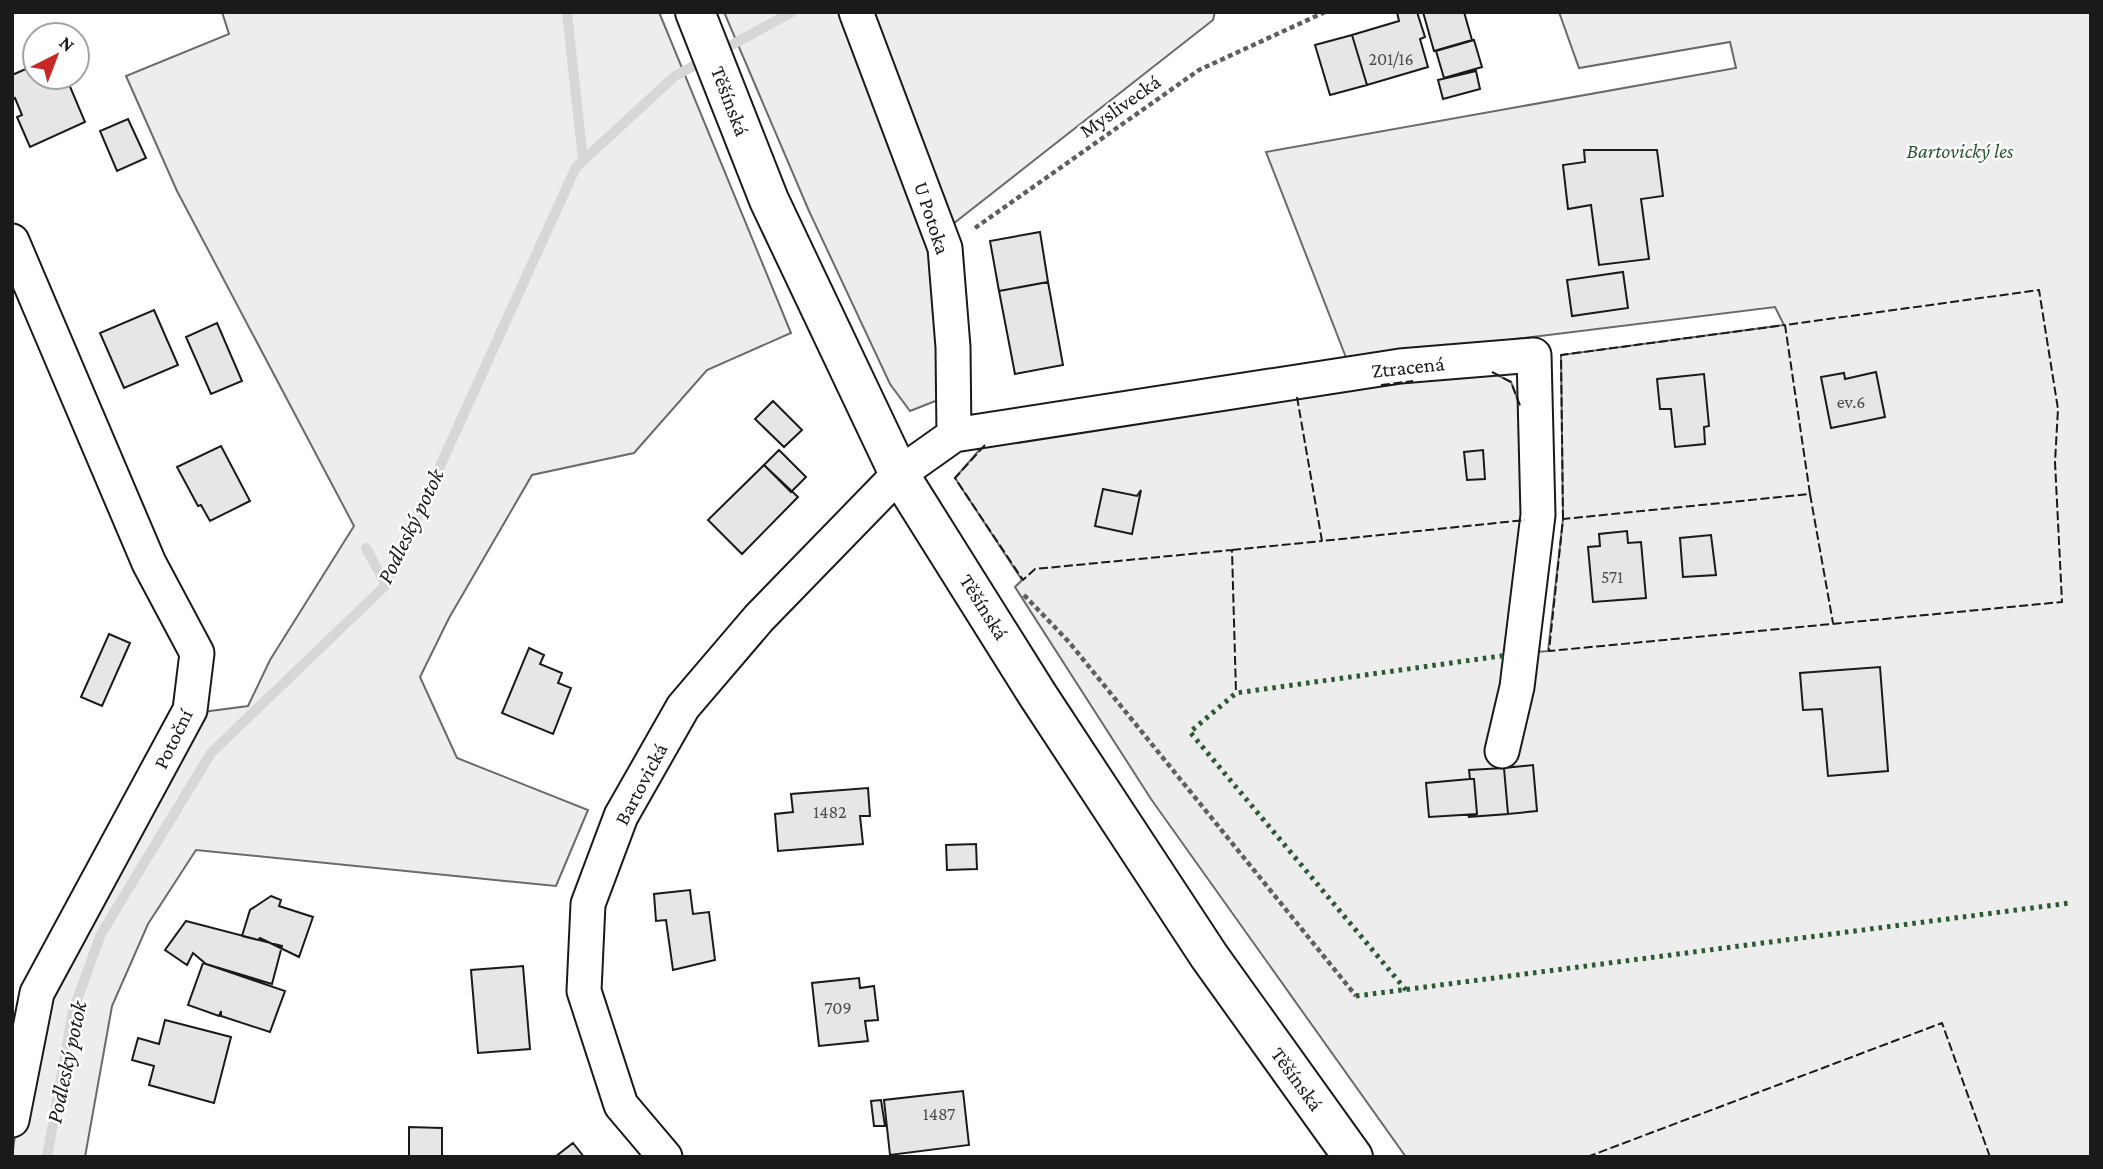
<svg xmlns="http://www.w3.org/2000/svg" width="2103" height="1169" font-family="'Crimson Pro',serif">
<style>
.built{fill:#ededed;stroke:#6a6a6a;stroke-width:2}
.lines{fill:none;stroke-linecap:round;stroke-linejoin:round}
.stream{stroke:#d7d7d7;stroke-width:10}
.building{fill:#e6e6e6;stroke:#1a1a1a;stroke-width:2}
.minor-casing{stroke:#1a1a1a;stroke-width:37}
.secondary-casing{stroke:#1a1a1a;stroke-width:42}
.path{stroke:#5f5f5f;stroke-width:4.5;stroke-dasharray:5 3.5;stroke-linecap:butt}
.minor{stroke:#fff;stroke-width:33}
.secondary{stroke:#fff;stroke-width:38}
.hedge{stroke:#2b5a34;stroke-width:5;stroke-dasharray:3.5 5;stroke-linecap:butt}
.fence{stroke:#1a1a1a;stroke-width:2;stroke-dasharray:9 3.5;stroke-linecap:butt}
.labels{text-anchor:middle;stroke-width:5;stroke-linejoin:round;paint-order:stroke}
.number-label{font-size:18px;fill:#4d4d4d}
.street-label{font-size:21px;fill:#1a1a1a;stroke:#fff}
.park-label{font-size:21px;font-style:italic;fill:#2b5a34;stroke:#fff}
.water-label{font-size:23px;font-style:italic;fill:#1a1a1a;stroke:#fff}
</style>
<rect width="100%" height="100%" fill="#fff"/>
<path class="built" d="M222,12h437l132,321 -84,37 -73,83 -102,22 -83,143 -29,59 37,81 131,52 -32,76 -360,-36 -48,74 -36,82 -27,151h-73l11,-80 18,-82 154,-282 53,-7 22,-46 84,-134 -177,-335 -51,-115 103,-42z
M724,12h123l76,205 16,100 -1,83 -28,11 -20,-27 -81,-173z
M868,12h347l-2,8 -264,207z
M1559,12h532v1145h-685l-255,-358 -136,-212 7,-7 -67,-102 33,-38 502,-69 21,11 15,40 5,97 -19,135 36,-3 15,-132 -2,-164 223,-30 -9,-18 -428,53 -81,-208 470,-84 -6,-26 -151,26z"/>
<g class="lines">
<path class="stream" d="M567,12l16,148
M366,548l20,37
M47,1157l26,-146 28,-77 110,-181 175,-168 190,-418 99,-91 117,-64"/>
</g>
<path class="building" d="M1397,12h20l8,25 -5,2 8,28 -61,18 -15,-50 47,-14z
M1423,12h41l8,28 -38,11z
M1352,35l15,50 -37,10 -15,-50z
M1474,40l8,27 -38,11 -8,-27z
M35,65v12h31l19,45 -55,25 -13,-30 5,-2 -7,-17 -3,2v-25z
M1476,71l4,18 -37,10 -5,-19z
M128,119l18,39 -29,13 -17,-40z
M1584,150h73l6,46 -22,3 8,60 -50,6 -8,-60 -23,4 -5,-44 22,-3z
M1040,232l8,50 -49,9 -9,-50z
M1623,272l5,36 -56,8 -5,-36z
M1048,282l15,83 -48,9 -16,-83z
M154,310l24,55 -54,23 -24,-55z
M217,323l25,58 -31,13 -25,-57z
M1876,372l9,45 -54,11 -10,-51 23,-4 1,6z
M1704,374l5,52 -5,1 1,17 -30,3 -4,-38h-11l-3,-30z
M773,401l29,29 -18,17 -29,-28z
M221,446l29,55 -40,20 -9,-16 -3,1 -21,-39z
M779,450l27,27 -15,15 -27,-27z
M1483,450l2,29 -18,1 -3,-28z
M764,465l34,32 -56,57 -34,-34z
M1103,489l34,7 4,-6 -9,44 -37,-8z
M1627,531l1,12 13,-1 5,56 -53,4 -5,-55 12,-1 -1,-12z
M1711,535l5,40 -33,2 -3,-39z
M109,634l21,9 -28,63 -21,-9z
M529,648l15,7 -4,9 22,9 -4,10 13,5 -18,46 -51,-21z
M1880,667l8,104 -60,5 -6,-67 -19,1 -3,-37z
M1533,765l4,46 -29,3 -4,-46z
M1504,768l4,46 -40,3 9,-3 -3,-35h-4l-1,-9z
M1470,779h4l3,35 -48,3 -3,-34z
M868,788l2,28h-10l3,28 -85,7 -3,-37 18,-2 -2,-18z
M976,844l1,25 -30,1 -1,-25z
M690,890l3,24 16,-2 6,48 -42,10 -7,-50 -10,1 -2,-27z
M271,896l10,4 -2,6 34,11 -14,40 -39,-19 -2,2 -16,-4 8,-26z
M186,921l96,25 -10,38 -66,-20 -13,-11 -6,12 -22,-15z
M203,963l82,28 -15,41 -49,-16v-5l-2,5 -31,-11z
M523,966l7,83 -52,4 -7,-83z
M859,978l1,10 14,-2 4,34 -13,1 3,20 -49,5 -7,-63z
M165,1020l66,17 -17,66 -65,-18 5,-19 -22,-6 6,-22 21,6z
M963,1091l6,54 -79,10 -6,-55z
M881,1100l4,26h-11l-3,-25z
M409,1127l33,1v29h-33z
M573,1143l11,14h-29z"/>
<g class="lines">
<g class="minor-casing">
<path id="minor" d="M856,12l89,236 8,99 1,88
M12,241l137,322 48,90 -7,57 -153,283 -25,127
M665,1157l-44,-52 -37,-114 4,-87 33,-88 62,-109 76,-89 140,-144 55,-39 446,-69 134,-11 4,160 -21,172 -15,64"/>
</g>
<g class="secondary-casing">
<path id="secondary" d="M695,12l74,188 130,274 138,220 172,262 144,201"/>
</g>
<path class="path" d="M975,228l224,-158 126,-58
M1024,595l45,47 287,354"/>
<use href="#minor" class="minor"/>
<use href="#secondary" class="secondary"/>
<path class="hedge" d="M1406,990l-216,-258 46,-39 272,-38
M1356,996l714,-93"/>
<path class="fence" d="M1492,372l19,10 10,26
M1381,385l32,-4
M1297,397l25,144 203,-21
M985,445l-30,33 68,102 12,-11 197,-19 4,143
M1810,494l-25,-169 254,-35 19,119 -3,53 7,140 -513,49 14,-132 247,-25 23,129
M1563,519l-2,-164 224,-30
M1232,550l90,-9
M1587,1157l355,-134 48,134"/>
</g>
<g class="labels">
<g class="number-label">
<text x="1391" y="65">201/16</text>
<text x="1851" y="408">ev.6</text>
<text x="1612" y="583">571</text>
<text x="830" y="818">1482</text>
<text x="838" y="1014">709</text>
<text x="939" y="1120">1487</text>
</g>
<g class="street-label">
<text transform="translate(730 101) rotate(69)" y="7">Těšínská</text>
<text transform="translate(1120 106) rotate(-35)" y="7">Myslivecká</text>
<text transform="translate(932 218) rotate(72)" y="7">U Potoka</text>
<text transform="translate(1408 367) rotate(-6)" y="7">Ztracená</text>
<text transform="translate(984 607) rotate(58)" y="7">Těšínská</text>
<text transform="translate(173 739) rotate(-64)" y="7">Potoční</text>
<text transform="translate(641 784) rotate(-62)" y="7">Bartovická</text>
<text transform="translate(1297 1079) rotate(54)" y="7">Těšínská</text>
</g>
<g class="park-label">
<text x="1960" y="158">Bartovický les</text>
</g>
<g class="water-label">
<text transform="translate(410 526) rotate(-64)" y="8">Podleský potok</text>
<text transform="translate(66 1062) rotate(-78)" y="8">Podleský potok</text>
</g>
</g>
<rect width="2103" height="1169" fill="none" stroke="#1a1a1a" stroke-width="28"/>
<g transform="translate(56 56) rotate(42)"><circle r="33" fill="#ffffff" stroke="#a3a3a3" stroke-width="2"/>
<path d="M0-5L12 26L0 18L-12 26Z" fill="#c62828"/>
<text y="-10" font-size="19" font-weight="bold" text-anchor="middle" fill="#1a1a1a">N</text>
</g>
</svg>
